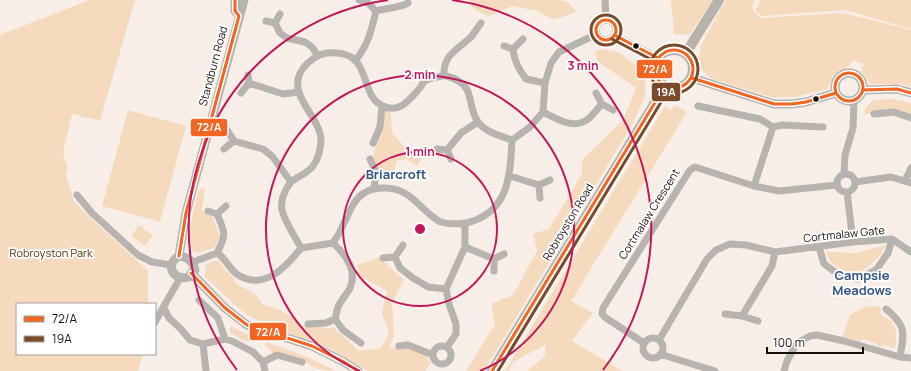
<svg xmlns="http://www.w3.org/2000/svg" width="911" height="371" font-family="Manrope,sans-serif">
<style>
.green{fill:#f6dabe}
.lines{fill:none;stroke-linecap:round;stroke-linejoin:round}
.minor{stroke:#b7b3af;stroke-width:7}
.tertiary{stroke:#b7b3af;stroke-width:9}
.secondary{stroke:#b7b3ac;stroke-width:10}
.bus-1-casing{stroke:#fff;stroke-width:6}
.bus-2-casing{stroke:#fff;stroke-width:6}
.bus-1{stroke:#f26522;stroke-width:3}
.bus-2{stroke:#7a4b2a;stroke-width:3}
.ring{fill:none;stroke:#c2185b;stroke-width:2}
.bus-dot{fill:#150f09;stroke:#fff;stroke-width:1.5}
.labels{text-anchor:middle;stroke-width:3.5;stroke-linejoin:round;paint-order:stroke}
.street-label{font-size:11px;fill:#150f09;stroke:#fff}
.park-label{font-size:11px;fill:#553000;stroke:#fff}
.quarter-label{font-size:13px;font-weight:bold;fill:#33548b;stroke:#fff}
.centre{fill:#c2185b;stroke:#fff;stroke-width:2}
.ring-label{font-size:12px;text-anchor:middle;font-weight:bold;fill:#c2185b;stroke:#fff;stroke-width:3.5;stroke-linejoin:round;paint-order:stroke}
.line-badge{stroke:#fff;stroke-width:1.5}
.badge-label{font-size:11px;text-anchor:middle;font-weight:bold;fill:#fff}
</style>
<rect width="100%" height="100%" fill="#f7efe7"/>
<path class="green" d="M89,0h46l-35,121 -28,-7 -9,39 5,16 -2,6 8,27 74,69v33h-131v50h126l-5,17h-138v-336z
M468,0h91l10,3 7,9 -22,8 -17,-9 -25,-5 -24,11 -15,-9z
M671,0h42l-24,35 -15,-1z
M726,0h29l-2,4v7l8,7 80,-5 24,5 46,12v57l-11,-3h-30l-9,-14 3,-6 -11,-4 -4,6 -16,10 -5,13 -33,8h-24l-61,-19 -8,-8 -3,-10 2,-15z
M761,0h150v29l-66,-19 -83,6 -7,-5z
M602,49l18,4 15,12 10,14v17l-12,27 -149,248h-18l29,-47 -4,-20 22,-9 24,-44 -4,-17 16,-5 33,-55v-14l42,-41 12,-31 -39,-27 -2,-10z
M893,99l18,4v12l-25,-6 -22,6 1,-6 8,-9z
M675,105l12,7 -116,189 22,12 -21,28 51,30h-96l18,-15v-11l-32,17 -4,9h-4l160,-265 5,4z
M385,109l6,4 1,20 17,18 20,-2 -12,17 -11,-7 -9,2 -4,16 -14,-1 -6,-19z
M128,110l58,16 -26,96 -58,-16z
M205,188l-3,22 11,8 7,19 -6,11 -16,5 -6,-2c-7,-16 3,-45 7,-62z
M139,225l14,10 -8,11 -14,-10z
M886,245c-6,13 -15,20 -27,28 -16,-2 -27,-4 -33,-21l29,1z
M379,257l25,23 -12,22 2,34 -5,12c16,0 33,-1 42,15l-6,8h-57l-40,-23 -55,-21 -28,-13 -40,-37v-11l7,-5h7c5,12 13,10 17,23l18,9 9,12c18,4 27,9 40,21h17l4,3 9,-2 25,23 22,-1 9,-15 -7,-21 5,-22 -27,-15 -3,-11z
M878,306l2,1 1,8c17,8 16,16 14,33l-12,-3 -4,2 -2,-3 -14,-5 -2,3 -19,-5 8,-22 15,-8z
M231,326l24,13 -2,3 -11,-2 -13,-8z
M266,342l39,14 31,15c-13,0 -27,-3 -36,-14l-27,-4 -8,-7z"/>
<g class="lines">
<path class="minor" d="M359,0l9,3 8,8c11,-3 22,-3 32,-8
M605,0l1,20
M596 30a10 10 0 1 1 20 0a10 10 0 1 1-20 0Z
M266,21l9,2 5,-9
M275,23l5,10 7,5 18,4 7,5 6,9
M614,35l44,23
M504,46l9,3 10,-10
M513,49c1,12 6,21 13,30l19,4
M356,60c13,-17 15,-29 20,-49
M444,75c-1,-21 15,-26 28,-39 3,-4 6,-9 9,-13
M249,83l34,11 16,-2
M241,93l8,-10 -1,-8
M596,93l6,11 11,6
M698,106l62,13 13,8 9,-2 41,2
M543,112c14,7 31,18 45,7 5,-4 9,-10 14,-15
M874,114l20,-2 17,6
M234,141l29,8 9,7 19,26
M373,143l7,-16 2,-21
M224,149l10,-8 -7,-11
M437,149l10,1 4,9
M447,150l14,-17 17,-11
M370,159l6,13 -2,17
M837 183a9 9 0 1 1 18 0a9 9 0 1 1-18 0Z
M844,174l1,-19 8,-27 1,-27
M510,176l29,9
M905,181l6,-13
M855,182l36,-5 20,6
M754,186l19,-59
M847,192l6,50
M77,195l15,18 46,42 14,7 19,3
M540,198l-1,-13 11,-5
M208,211l9,3 9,-8
M333,243c12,11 25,27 17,45 -3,6 -9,12 -12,19 -1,3 -2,8 -3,12l8,11 18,13
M465,247l29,12
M819,247l5,17 18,13 16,2 18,-9 12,-17 4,-14
M301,248c-6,-12 -16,-25 -19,-38 -2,-9 3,-21 9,-28 7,-6 16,-8 22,-16 6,-8 7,-16 8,-25 0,-22 -27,-40 -23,-62 2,-9 9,-16 16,-21 7,-5 14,-6 23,-5 35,2 22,43 46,53 17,8 27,-7 37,-18 1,-2 3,-6 5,-7 3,-2 9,-3 12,-4 3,0 6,-2 9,-1 32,8 19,27 32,46 7,10 23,14 34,18
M217,253c10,-19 8,-20 0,-39
M395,257l5,11 13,10 15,9 18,2
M383,258l12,-1 8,-12
M193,262l24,-9c8,4 12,16 21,22 27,16 48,-8 63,-27l32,-5c3,-5 7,-10 9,-16 8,-15 12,-33 31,-38 4,-1 9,-1 12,-1 23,0 32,17 48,29 2,1 5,4 8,5 9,3 24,2 32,-1 37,-13 37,-48 39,-81l18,-13 13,-15 2,-29 6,-20 8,-11 38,-18
M494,271v-12l10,-5
M199,300l19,18 7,21
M164,308l5,10 12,11 9,11 13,4 3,27
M886,309c21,17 18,24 14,48
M725,314l17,2 16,5
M742,316l30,-50 3,-14
M155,322l25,-44
M308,324l18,-1 9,-4
M643 348a10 10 0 1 1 20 0a10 10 0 1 1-20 0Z
M659,340l48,-81 9,-9 14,-6 16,1 29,7 78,-10 39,-3 19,13
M644,343l-38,-25 -4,-4 1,-6 87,-138 5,-3 59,19 25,5 58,-6
M203,344l22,-5 7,2 21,11 10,10 2,9
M433 355a9 9 0 1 1 18 0a9 9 0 1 1-18 0Z
M399,346l9,-1 25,10
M447,347l9,-13v-10l-7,-20 -3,-15 19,-42v-23
M660,354l55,17
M263,362l14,-7 25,7
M784,371l3,-10 10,-18 13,-7 7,-1 27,6 56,16 11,1"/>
<path class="tertiary" d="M235,0v11l4,5
M835 87a14 14 0 1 1 28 0a14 14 0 1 1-28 0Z
M692,78l82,26h18l14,-2 30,-9
M863,90l34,-1 14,4
M179,256l7,-43 58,-213
M179,256c9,1 14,5 16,14l-6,7c-16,4 -25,-12 -10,-21z
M191,273l34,35 22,17 65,21 32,16 14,9"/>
<path class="secondary" d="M655 69a19 19 0 1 1 38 0a19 19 0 1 1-38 0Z
M686,53l33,-53
M492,371l173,-285"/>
<g class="bus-1-casing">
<path id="bus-1" d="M596 30a10 10 0 1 1 20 0a10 10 0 1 1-20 0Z
M614,35l44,23
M655 69a19 19 0 1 1 38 0a19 19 0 1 1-38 0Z
M835 87a14 14 0 1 1 28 0a14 14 0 1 1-28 0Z
M692,78l82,26h18l14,-2 30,-9
M863,90l34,-1 14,4
M179,256l7,-43 53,-197 -4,-5v-11
M191,273l34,35 22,17 65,21 32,16 14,9
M492,371l173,-285"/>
</g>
<g class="bus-2-casing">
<path id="bus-2" d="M591 30a15 15 0 1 1 30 0a15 15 0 1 1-30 0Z
M612,39l44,23
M650 69a24 24 0 1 1 48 0a24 24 0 1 1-48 0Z
M498,371l171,-282"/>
</g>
<use href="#bus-1" class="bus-1"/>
<use href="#bus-2" class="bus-2"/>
</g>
<g class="ring">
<circle cx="420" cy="229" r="77"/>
<path d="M360 371A154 154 0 1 1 480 371"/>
<path d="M237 370A231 231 0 0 1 388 0M452 0A231 231 0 0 1 603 370"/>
</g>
<g class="bus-dot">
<circle cx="636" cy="46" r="3.5"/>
<circle cx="816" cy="99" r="3.5"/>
</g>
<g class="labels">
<g class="street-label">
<text transform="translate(213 66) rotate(-75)" y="4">Standburn Road</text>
<text transform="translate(649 214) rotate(-58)" y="4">Cortmalaw Crescent</text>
<text transform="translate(568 222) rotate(-59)" y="4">Robroyston Road</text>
<text transform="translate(844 234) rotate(-6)" y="4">Cortmalaw Gate</text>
</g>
<g class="park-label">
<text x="51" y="257">Robroyston Park</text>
</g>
<g class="quarter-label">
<text x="396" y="179">Briarcroft</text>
<text x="862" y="280">Campsie<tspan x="862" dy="15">Meadows</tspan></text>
</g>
</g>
<circle cx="420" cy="229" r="6" class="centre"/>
<g class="ring-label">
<text x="583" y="70">3 min</text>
<text x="420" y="79">2 min</text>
<text x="420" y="156">1 min</text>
</g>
<g class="line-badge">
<rect x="636" y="59" width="37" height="20" rx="4" fill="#f26522"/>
<rect x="651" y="82" width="30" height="20" rx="4" fill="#7a4b2a"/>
<rect x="190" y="118" width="38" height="19" rx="4" fill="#f26522"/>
<rect x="249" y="322" width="38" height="19" rx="4" fill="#f26522"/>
</g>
<g class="badge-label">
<text x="655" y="73">72/A</text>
<text x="666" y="96">19A</text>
<text x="209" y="131">72/A</text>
<text x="268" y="336">72/A</text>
</g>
<rect x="16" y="303" width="140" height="52" fill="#ffffff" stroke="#a19f9d"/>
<rect x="24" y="316" width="20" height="6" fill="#f26522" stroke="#a19f9d"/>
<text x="52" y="323" font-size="12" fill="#150f09">72/A</text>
<rect x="24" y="336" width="20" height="6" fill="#7a4b2a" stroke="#a19f9d"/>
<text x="52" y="343" font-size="12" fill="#150f09">19A</text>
<path d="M767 347v6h96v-6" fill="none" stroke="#150f09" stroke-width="2"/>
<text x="773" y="347" font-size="12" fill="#150f09" stroke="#ffffff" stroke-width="3" paint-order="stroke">100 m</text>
</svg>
